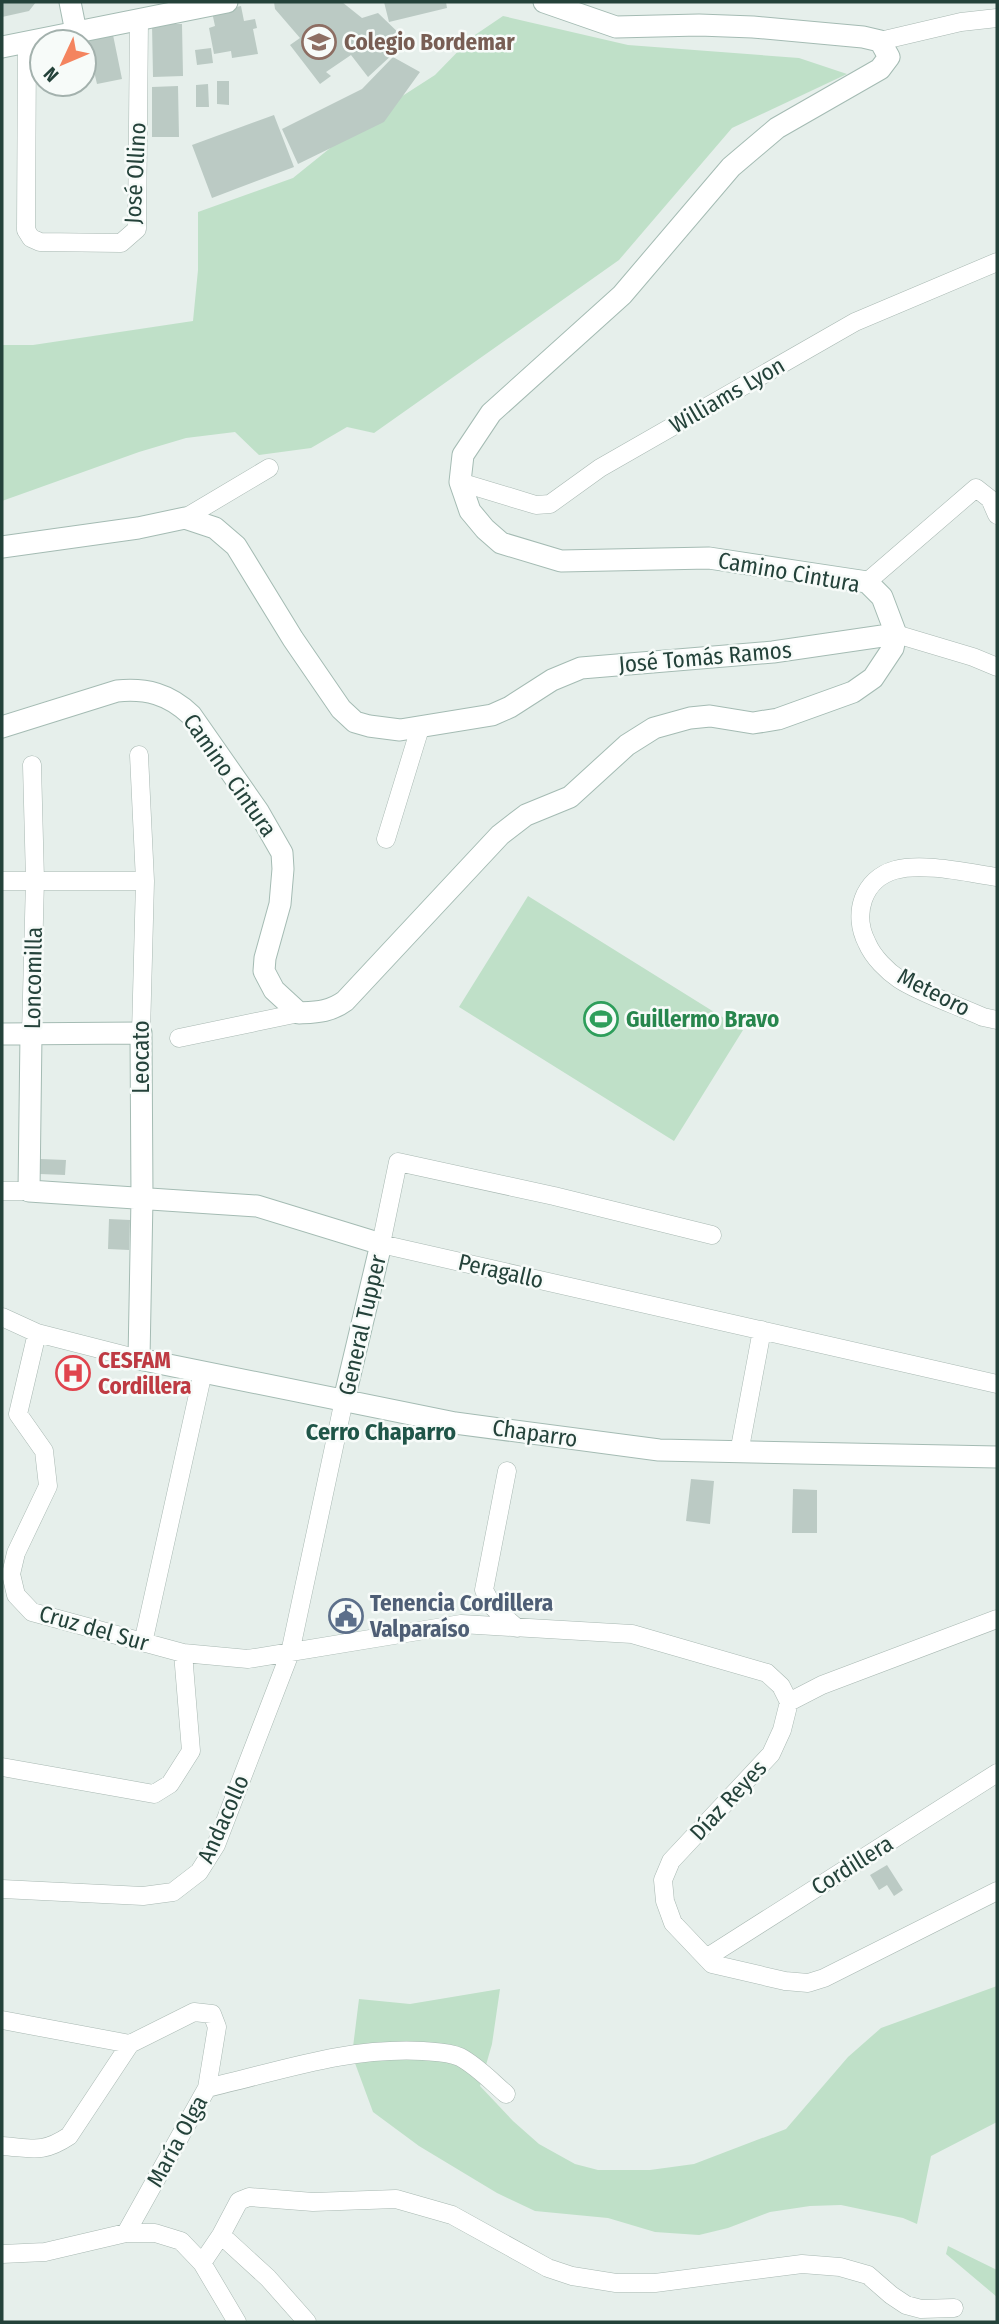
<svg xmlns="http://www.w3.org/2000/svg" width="999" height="2324" font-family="'Fira Sans Condensed',sans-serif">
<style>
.green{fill:#bfe0c8}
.building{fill:#bbcac4}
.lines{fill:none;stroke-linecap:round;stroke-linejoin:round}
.street-casing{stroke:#a8b8b2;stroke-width:19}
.secondary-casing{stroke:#a4bbb3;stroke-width:23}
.street{stroke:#fff;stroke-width:18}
.secondary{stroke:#fff;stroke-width:21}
.labels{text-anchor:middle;stroke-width:5;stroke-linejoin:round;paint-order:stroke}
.education-label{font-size:23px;font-weight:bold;fill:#785e54;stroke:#f7fbf9;text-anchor:start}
.street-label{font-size:23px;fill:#24423a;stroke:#f7fbf9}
.leisure-label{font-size:23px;font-weight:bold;fill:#27864d;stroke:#f7fbf9;text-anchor:start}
.health-label{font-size:23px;font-weight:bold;fill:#be3a42;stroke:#f7fbf9;text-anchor:start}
.service-label{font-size:23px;font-weight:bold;fill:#4e5e75;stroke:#f7fbf9;text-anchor:start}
.neighbourhood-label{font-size:24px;font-weight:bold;fill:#1f5548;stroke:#f7fbf9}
</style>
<rect width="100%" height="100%" fill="#e6efeb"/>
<path class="green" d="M503,16l125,29 171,13 48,16 -115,54 -113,132 -245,173 -27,-6 -36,21 -52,7 -24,-23 -49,6 -47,14 -137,49v-156h31l160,-24 5,-51v-58l95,-34 72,-58 70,-45 37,-38z
M528,896l215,134 -69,111 -215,-134z
M997,1986v136l-66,34 -14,68 -14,-6 -62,-13 -31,1 -40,6 -42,16 -29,7 -44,-3 -47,-14 -73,-7 -38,-18 -78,-47 -46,-34 -21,-57 7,-56 51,5 90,-15 -8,55 -12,42 33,35 26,23 36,20 23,6h52l44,-6 92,-35 62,-72 33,-29z
M948,2246l49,24v27l-51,-43z"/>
<path class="building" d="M2,2h34l-7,9 -27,6z
M274,2h68l20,16 16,-5 29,28 -39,36 -17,-22 -25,17 5,4 -11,8 -30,-39 10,-7 -25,-29z
M384,2h62l1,6 -58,14z
M241,6l3,15 11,-2 2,9 -4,1 5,25 -26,4 -1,-7 -17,3 -5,-26 6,-2 -3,-14z
M152,24h30l1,52 -30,1z
M112,30l10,49 -25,5 -4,-17 -9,1v-26h-6z
M211,48l2,15 -16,2 -2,-15z
M393,57l27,15 -36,50 -86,42 -16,-35 80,-40z
M217,81h12v24l-12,-1z
M208,84l1,23h-13v-22z
M178,86l1,51h-27v-50z
M274,115l20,52 -82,31 -20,-53z
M40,1159l26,1 -1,15 -25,-1z
M109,1219l21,1 -1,30 -21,-1z
M691,1479l23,2 -4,43 -24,-3z
M793,1489l24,1v43h-25z
M887,1865l16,25 -9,6 -7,-11 -8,5 -9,-15z"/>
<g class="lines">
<g class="street-casing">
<path id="street" d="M880,41l81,-19 36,-4
M27,43l-1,187 5,8 9,4 81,1 16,-14 2,-209
M460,482l76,23 14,-1 50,-36 255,-146 142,-60
M185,518l84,-50
M867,582l109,-94 14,11 7,16
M896,634l77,23 24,10
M139,755l6,126 -4,152
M386,839l34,-111
M997,877c-28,-4 -75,-15 -102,-7 -32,9 -43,44 -28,73 6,14 20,28 32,36 21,14 60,27 84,38l14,3
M2,881h143
M31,1034l4,-154 -3,-115
M179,1038l120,-25
M2,1191h27
M712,1235l-158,-39 -156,-34 -17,82 616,140
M2,1317l35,16 102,26
M37,1333l-19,81 26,37 4,35 -32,67 -5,21 5,21 16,17 151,41 65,6 213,-35 171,10 135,39 14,13 8,16 -7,28 -11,24 -100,107 -8,19 2,21 8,22 39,41 73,17 23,2 16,-5 173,-87
M739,1453l23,-123
M507,1471l-23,119 9,17 24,21
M143,1643l60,-271
M789,1702l33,-17 175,-66
M2,1767l152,27 16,-10 21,-33 -8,-98
M2,1889l141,7 30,-4 26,-20 17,-27 74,-192 54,-253
M706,1958l291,-185
M2,2020l128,24 64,-32 18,2 5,13 -10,61 -81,145
M207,2088c74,-17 139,-41 216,-37 12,1 26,1 37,6 17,9 32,25 46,37
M2,2146c30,2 40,8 67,-10l61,-92
M221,2235l47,43 39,44
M2,2254l43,-2 81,-19h29l26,8 21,22 35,59
M202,2263l19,-28 18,-34 10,-4 64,5 83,-3 56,16 96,53 24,8 44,7h39l147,-19 38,3 28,8 23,20 15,10 15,4 33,-1"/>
</g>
<g class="secondary-casing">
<path id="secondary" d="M70,2l6,30
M2,47l225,-45
M2,547l136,-19 47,-10 30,10 21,18 57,93 48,70 14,13 14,4 31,4 92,-15 18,-8 42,-27 29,-12 192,-16 123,-18
M2,727l115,-36c29,-3 52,3 74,24l67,96 24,42 1,16 -3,35 -15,54 -1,13 10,19 25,23c18,-1 31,-1 46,-12l155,-166 26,-20 44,-18 57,-52 27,-17 36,-10 20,-2 43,7 25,-4 75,-27 20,-14 20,-30 3,-14 -14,-37 -15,-15 -158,-24 -148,3 -60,-18 -16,-14 -15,-18 -10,-29 3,-27 28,-42 131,-118 109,-128 46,-39 103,-59 9,-12 -9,-16 -17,-4 -110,-10 -54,-2 -83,2 -72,-25
M2,1034l139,-1 1,165 -3,161 316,64 204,27 338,7
M31,1034l-2,157 228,15 124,38 -37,156"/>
</g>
<use href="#street" class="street"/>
<use href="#secondary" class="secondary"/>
</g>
<defs>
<g id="school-ring" transform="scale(1.75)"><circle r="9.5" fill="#f7fbf9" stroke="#8d6e63" stroke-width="1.5"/><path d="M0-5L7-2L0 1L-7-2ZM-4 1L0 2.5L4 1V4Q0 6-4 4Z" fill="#8d6e63"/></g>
<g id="stadium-ring" transform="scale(1.75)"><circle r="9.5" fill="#f7fbf9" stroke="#2e9e5b" stroke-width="1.5"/><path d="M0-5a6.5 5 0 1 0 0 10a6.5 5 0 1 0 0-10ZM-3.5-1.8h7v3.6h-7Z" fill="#2e9e5b"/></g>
<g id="hospital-ring" transform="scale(1.75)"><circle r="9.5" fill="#f7fbf9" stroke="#e0444e" stroke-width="1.5"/><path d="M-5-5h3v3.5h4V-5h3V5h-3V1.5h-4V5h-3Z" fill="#e0444e"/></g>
<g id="civic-ring" transform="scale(1.75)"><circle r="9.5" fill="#f7fbf9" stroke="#5c6f8a" stroke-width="1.5"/><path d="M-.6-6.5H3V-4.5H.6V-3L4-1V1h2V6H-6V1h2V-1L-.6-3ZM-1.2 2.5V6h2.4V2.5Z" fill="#5c6f8a"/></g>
</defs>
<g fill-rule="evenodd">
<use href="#school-ring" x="319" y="42"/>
<use href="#stadium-ring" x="601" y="1019"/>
<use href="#hospital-ring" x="73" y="1373"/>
<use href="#civic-ring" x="346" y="1616"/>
</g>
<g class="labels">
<g class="education-label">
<text x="344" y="50">Colegio Bordemar</text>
</g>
<g class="street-label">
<text transform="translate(135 173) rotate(-87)" y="8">José Ollino</text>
<text transform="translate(727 395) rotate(-30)" y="8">Williams Lyon</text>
<text transform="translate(789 572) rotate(10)" y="8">Camino Cintura</text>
<text transform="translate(705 657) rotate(-5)" y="8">José Tomás Ramos</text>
<text transform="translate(230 775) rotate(55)" y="8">Camino Cintura</text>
<text transform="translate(33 978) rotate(-89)" y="8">Loncomilla</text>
<text transform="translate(934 992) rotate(27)" y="8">Meteoro</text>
<text transform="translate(141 1057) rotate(-90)" y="8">Leocato</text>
<text transform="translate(501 1271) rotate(13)" y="8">Peragallo</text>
<text transform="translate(362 1325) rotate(-77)" y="8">General Tupper</text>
<text transform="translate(535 1433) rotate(8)" y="8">Chaparro</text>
<text transform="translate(94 1628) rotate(16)" y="8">Cruz del Sur</text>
<text transform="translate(728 1800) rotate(-47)" y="8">Díaz Reyes</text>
<text transform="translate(223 1819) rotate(-66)" y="8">Andacollo</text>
<text transform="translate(852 1865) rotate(-32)" y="8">Cordillera</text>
<text transform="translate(177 2141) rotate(-61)" y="8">María Olga</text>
</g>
<g class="leisure-label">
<text x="626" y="1027">Guillermo Bravo</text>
</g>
<g class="health-label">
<text x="98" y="1368">CESFAM<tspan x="98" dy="26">Cordillera</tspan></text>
</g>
<g class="service-label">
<text x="370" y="1611">Tenencia Cordillera<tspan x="370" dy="26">Valparaíso</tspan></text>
</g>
<g class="neighbourhood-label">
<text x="381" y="1440">Cerro Chaparro</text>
</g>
</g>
<rect width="999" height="2324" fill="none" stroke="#24423a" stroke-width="7"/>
<g transform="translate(63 63) rotate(226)"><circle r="33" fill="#f7fbf9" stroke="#a3b1ad" stroke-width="2"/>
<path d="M0-5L12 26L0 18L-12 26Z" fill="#f4845f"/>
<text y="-10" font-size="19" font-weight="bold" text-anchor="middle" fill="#24423a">N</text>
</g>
</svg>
